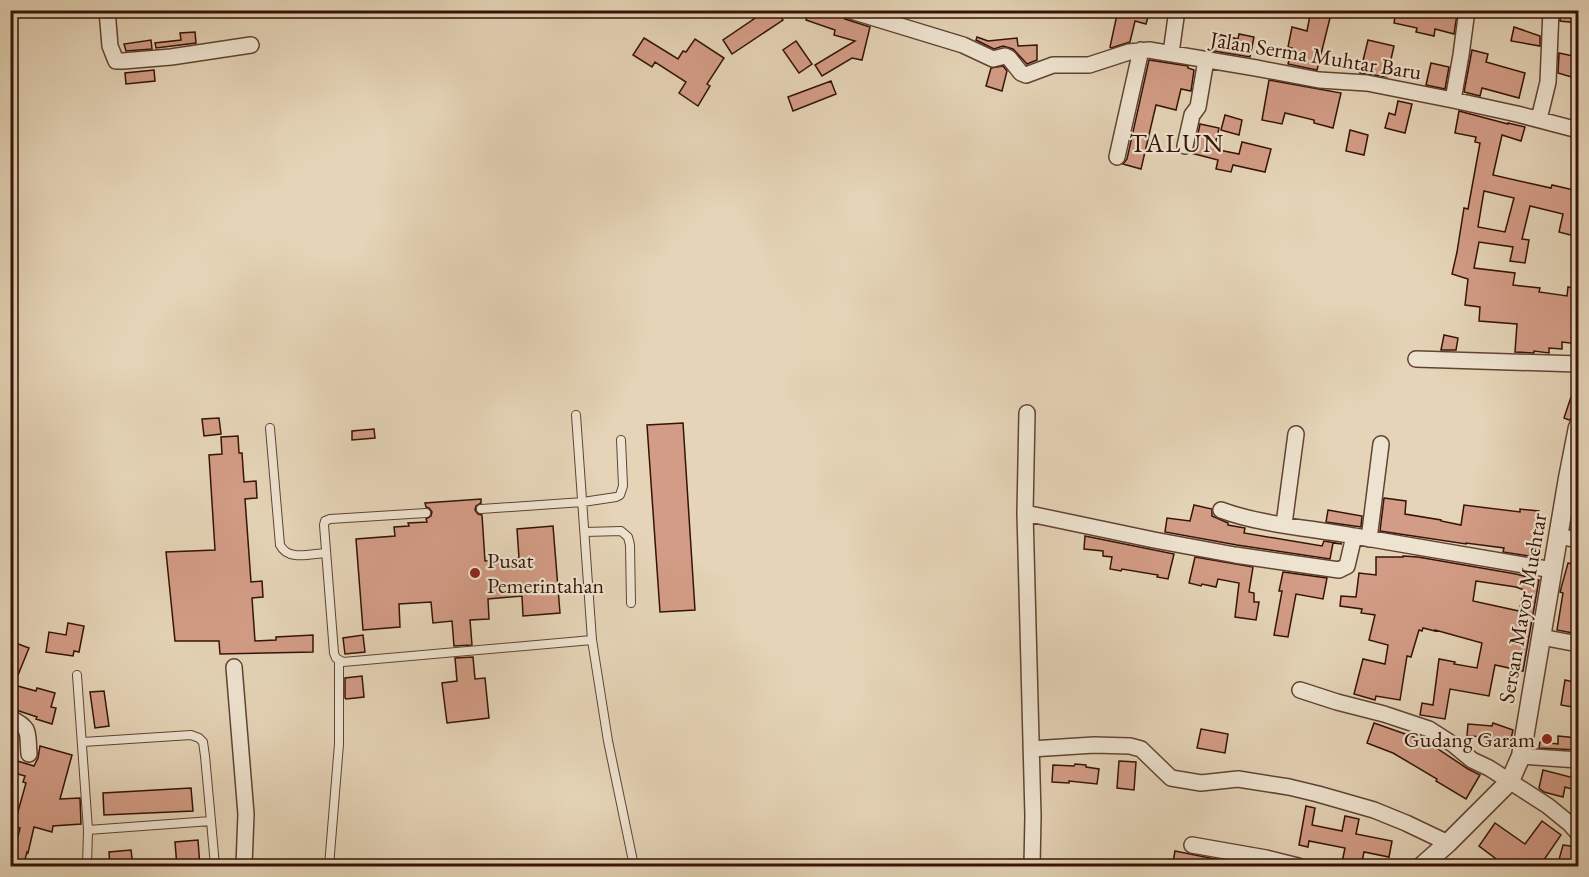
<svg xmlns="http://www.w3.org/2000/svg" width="1589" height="877" font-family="'EB Garamond',serif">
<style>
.building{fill:#d39c86;stroke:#351306;stroke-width:1.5;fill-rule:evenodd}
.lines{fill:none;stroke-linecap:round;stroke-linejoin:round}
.service-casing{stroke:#614332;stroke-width:10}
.minor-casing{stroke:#614332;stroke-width:18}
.tertiary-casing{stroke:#614332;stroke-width:21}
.service{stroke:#eee3d0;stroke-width:8}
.minor{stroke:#eee3d0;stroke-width:15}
.tertiary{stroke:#eee3d0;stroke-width:18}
.poi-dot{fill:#8f2418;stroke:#eee3d0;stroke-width:2}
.labels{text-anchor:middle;stroke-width:4.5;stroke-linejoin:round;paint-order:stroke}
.street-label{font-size:22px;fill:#351306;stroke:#eee3d0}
.poi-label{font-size:22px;fill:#351306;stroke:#eee3d0;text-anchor:start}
.quarter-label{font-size:26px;letter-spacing:1.5px;fill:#351306;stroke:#eee3d0}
</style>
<rect width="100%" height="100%" fill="#e5d4b7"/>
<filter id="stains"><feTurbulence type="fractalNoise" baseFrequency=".00333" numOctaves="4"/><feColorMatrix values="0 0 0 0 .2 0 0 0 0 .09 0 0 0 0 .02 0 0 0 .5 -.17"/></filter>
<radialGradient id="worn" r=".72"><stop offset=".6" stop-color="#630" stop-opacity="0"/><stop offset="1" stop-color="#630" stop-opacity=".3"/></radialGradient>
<path class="building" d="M767,10h9l7,10 -51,34 -9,-14z
M809,10h29l3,6 4,3 25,8 -8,33 -10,-2 -30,18 -7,-11 40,-24 -21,-6 1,-5 -29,-10z
M1118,10h32l-4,14 -11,-3 -5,21 -19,6 -1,-1z
M1311,10l20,4 -14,56 -29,-6 4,-16 -4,-1 4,-20 15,4z
M1421,10h19l17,4 -3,20 -19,-5 -1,7 -18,-4 1,-4 -23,-5 2,-12 24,6z
M1561,10h17v13l-18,-2z
M1514,27l26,9v10l-29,-5z
M195,32l1,11 -40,5 -1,-5 26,-3 -1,-7z
M1217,34l21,5 1,-5 15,3 -4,20 -37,-6z
M977,37l11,4 29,-3 1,8 19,-1v15l-10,4 -14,-15 -10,-3 -9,3 -18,-9z
M644,38l34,21 5,-8 3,1 9,-13 29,19 -17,26 3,2 -12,20 -19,-13 7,-11 -31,-20 -3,5 -19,-12z
M151,40l1,9 -26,2 -2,-7z
M1368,40l26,6 -7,31 -27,-4z
M796,41l16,23 -13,9 -16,-23z
M1472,50l16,4 -2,8 39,11 -6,25 -37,-10 -2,8 -16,-4z
M1559,53l19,4v22l-20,-6z
M1149,60l39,6v2l6,2 -3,21 -10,-2 -5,21 -20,-5 -15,64 -18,-5 4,-5z
M1431,63l18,4 -4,22 -19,-4z
M1003,66l4,5 -5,20 -16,-5 5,-18z
M154,70l1,11 -29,3 -1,-11z
M1269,80l72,13 -8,35 -19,-5v-3l-29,-7 -3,11 -20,-4z
M831,81l5,13 -43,17 -5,-14z
M1398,101l14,3 -7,29 -20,-5 4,-15 6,2z
M1459,111l49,13v-1l17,4 -4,14 -19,-6 -9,40 58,13 1,-3 26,6v46l-19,-5 4,-18 -33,-8 -8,33 7,1 -4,23 -15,-2 3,-14 -34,-5 -5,26 41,5 -2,12 27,3 -1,4 28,4 1,-9 10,2v55l-16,-2v7l-13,-1v5l-15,-2v2l-19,-1 2,-28 -38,-3 1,-14 -15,-2 3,-26 -16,-5 5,-22 7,-44 4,1 12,-66 -5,-1 1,-5 -21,-4zM1484,191l30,7 -9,34 -27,-5z
M1225,115l17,5 -3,15 -18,-5z
M1200,124l19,4 -5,21 25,5 3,-12 29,7 -6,23 -32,-7 -2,7 -15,-3 2,-9 -27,-7 4,-5z
M1350,130l18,5 -4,20 -18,-4z
M1444,335l14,3 -2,12h-15z
M1571,397l7,3v6l-3,10 -6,4 -5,-2z
M219,418l2,16 -17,2 -2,-17z
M683,423l12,187 -35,2 -13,-187z
M374,429l1,9 -23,2v-9z
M238,436l1,17h3l2,29 12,-1 1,17 -12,1 6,83 11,-1 1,16 -11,1 3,43 21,-1v-3l37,-2v17l-93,2 -1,-13h-44l-9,-89 49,-2 -6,-95 13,-1 -1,-17z
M1384,498l22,3 -1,13 36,6v1l20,4 3,-20 56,7v-3l19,2 -5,35h2l-1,11 -32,-5 1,-4 -38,-5v1l-86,-13z
M481,499v4l-5,3 -1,4 3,4 4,1 3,46 34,-3 -2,-29 36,-3 7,87 -37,3 -1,-20 -34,3 1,20 -19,1 2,25 -18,1 -2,-25 -19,2 -2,-21 -32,2 1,23 -37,3 -7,-91 39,-3 -1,-9 15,-1 -1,-3 19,-1 -1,-3 5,-3 1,-4 -3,-4 -3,-1 -1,-4z
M1194,505l18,4v7l16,7v2l17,3 -1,5 78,13 2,-5 18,3 -9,-1 -3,16 -93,-14 -72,-13 2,-14 23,3z
M1328,510l34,6 -1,11 -35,-5z
M1085,536l89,18 -6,25 -11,-2 1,-2 -36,-6 -1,2 -11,-2 2,-12 -9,-1v-5l-19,-2z
M1403,556l15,1 98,17 23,6 -16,91 -28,-6 -6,31 -39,-7 -5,30 -25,-4 2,-12 11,2 6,-46 16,3 -1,2 23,4 5,-25 -47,-13v1l-12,-3 -1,3 -3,-1 -8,27 -4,-1 -7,44 -24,-4 -1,4 -21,-6 9,-35 22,5 3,-19 -19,-5 6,-25 -14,-2 1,-4 -22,-3 1,-10 15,1 3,-24 17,2v-18h27zM1476,581l40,6 8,3 -5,21 -46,-10z
M1195,557l58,10 -4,25 5,1v9h5l-3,18 -21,-3 4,-34 -21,-4 -2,8 -14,-3 -1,2 -12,-3z
M1568,563l10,2v69l-21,-4 6,-37 -3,-1z
M1283,572l44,6 -4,21 -27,-5 -8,43 -14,-2 8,-44h-3z
M68,623l16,3 -5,26 -5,-1 -1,5 -27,-4 3,-20 17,3z
M363,635l2,17 -20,2 -2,-16z
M10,641l19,7 -15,37 22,6 1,-3 18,5 -4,14 5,1 -4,16 -16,-5 1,-2 -27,-9z
M473,657l2,22 10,-1 4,40 -42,5 -5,-40 15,-2 -2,-23z
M362,676l2,21 -18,2 -1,-1v-20z
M1565,680l13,3v25l-17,-3z
M104,691l5,35 -14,2 -5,-36z
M1374,723l40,14 1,-2h2l51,34 12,6 -14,24 -30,-18 1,-2 -44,-26 -26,-10z
M1493,723l20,7 -4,18 -11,-3 -1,1 -11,-1 3,-8 -22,-1 1,-12 24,2z
M1201,729l27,5 -3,19 -28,-5z
M1558,736l20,2v12l-39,-2 1,-6 18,2z
M40,746l32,9 -12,44 20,-1 1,26 -28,2 -1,6 -18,-5 -6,26 -1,-1 -4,15h-13l2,-14h2l6,-25 -10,-3v-12l7,2 9,-32 -3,-1 2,-6 -14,-4 3,-12 20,6 4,-8z
M1119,761l17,1 -2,28 -17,-2z
M1075,764l11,1v2l13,2 -2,15 -28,-3v2l-17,-1 1,-17 21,1z
M1543,770l35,9v12l-13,-4 -2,10 -19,-5 -5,-4z
M191,788l2,23 -89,4 -1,-22z
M1306,806l9,2 -3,17 30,6 3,-15 14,3 -3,15 36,7 -3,16 -25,-5 -3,15h-20l4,-19 -36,-7 -1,6 -9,-2z
M1542,821l19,14 -22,32h-32l-28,-21 16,-23 30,21z
M198,840l2,27h-23l-2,-25z
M1563,845l15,2v20h-21z
M131,850l2,17h-23l-1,-15z
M1175,851l55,11v5h-58z"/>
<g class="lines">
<g class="service-casing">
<path id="service" d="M576,415l16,225 16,101 26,125
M270,428l10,117c8,16 30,9 45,8
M481,509l102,-7 33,-5 4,-2 3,-9 -2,-46
M426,513l-96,6 -5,2 -1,4 10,128 2,5 7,4 249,-22
M585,532l36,-1 7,6 2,8 1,58
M77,675l11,155 -1,36
M83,742l108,-7 8,3 4,4 2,14 6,65
M88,830l123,-9 4,45
M329,866l10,-122v-83"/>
</g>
<g class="minor-casing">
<path id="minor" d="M107,10l3,36 6,15h7l48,-4 80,-12
M848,10l115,35 30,14 12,-3 4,2 12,15 5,2 27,-10h36l40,-13 20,-2 107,18 63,12 48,3 86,17 64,14 61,16
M1171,53l6,-43
M1453,100l8,-45 6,-45
M1539,119l9,-37 3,-72
M1185,146l7,-31 6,-8 8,-47
M1117,157l24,-107
M1416,359l162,5
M1027,413l-2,100 8,303 -1,50
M1221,510c40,15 90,18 133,26
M1025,513l129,27 81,15 104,15 8,-4 7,-30 199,34
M1284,524l12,-90
M1558,536l20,4
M1369,539l12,-95
M1541,637l37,7
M234,667l12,147 -2,52
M1300,690l37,12 47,12 45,15 25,16 18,15 17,8 59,38 22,18 8,9
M10,718c22,10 17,15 19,36
M1031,749l63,-4 36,1 11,3 30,29 30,5 37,-4 51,8 29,7 56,16 32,13 42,20
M1521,756l57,4
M1192,845l74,13 32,8"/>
</g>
<g class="tertiary-casing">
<path id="tertiary" d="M1422,866l26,-23 62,-62 11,-25 47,-278 10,-51"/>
</g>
<use href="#service" class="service"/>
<use href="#minor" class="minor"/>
<use href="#tertiary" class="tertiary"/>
</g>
<g class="poi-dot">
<circle cx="475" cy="573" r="6"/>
<circle cx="1547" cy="739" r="6"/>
</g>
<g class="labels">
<g class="street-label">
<text transform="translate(1316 55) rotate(9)" y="8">Jalan Serma Muhtar Baru</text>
<text transform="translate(1522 608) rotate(-80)" y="8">Sersan Mayor Muchtar</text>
</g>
<g class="poi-label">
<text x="487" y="568">Pusat<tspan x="487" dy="25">Pemerintahan</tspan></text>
<text x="1535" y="747" text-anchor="end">Gudang Garam</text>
</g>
<g class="quarter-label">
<text x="1177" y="152">TALUN</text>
</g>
</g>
<rect width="1589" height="877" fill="none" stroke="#e5d4b7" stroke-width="36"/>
<rect x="12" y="12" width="1565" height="853" fill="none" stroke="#351306" stroke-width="3"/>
<rect x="18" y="18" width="1553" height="841" fill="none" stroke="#351306" stroke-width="1.5"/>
<rect width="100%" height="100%" filter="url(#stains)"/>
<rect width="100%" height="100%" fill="url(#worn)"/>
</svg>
